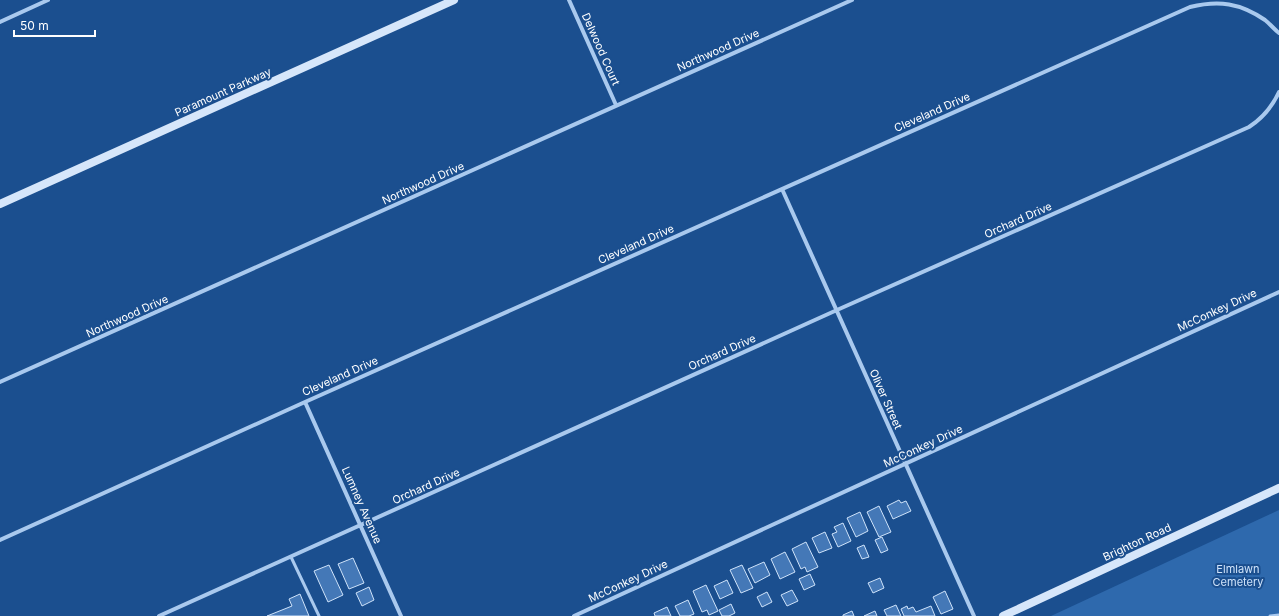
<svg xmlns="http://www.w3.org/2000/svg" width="1279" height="616" font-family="Inter,sans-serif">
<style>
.green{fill:#2e69ad}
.building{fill:#4478b7;stroke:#cfe3fa}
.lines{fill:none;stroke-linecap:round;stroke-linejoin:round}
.lane{stroke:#a9c9ee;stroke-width:3}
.street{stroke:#a9c9ee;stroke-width:4}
.secondary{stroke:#d6e6fa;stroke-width:8}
.labels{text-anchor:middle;stroke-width:4;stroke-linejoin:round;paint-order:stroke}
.street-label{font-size:11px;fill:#fff;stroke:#1b4f8f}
.park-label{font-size:11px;fill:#cfe3fa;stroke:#1b4f8f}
</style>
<rect width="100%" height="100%" fill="#1b4f8f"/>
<path class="green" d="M1279,510v106h-228z"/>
<path class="building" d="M899,500l2,3 5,-2 5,10 -18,8 -6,-13z
M879,506l12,26 -12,5 -12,-25z
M860,512l8,19 -12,6 -9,-19z
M843,523l8,18 -13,6 -6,-13 5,-2 -3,-5z
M825,532l7,16 -13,5 -7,-15z
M882,537l6,13 -7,3 -6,-13z
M806,542l12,25 -11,5 -2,-5 -4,2 -9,-20z
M864,545l5,12 -7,2 -5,-11z
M785,552l10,20 -15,7 -9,-20z
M353,558l11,25 -15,6 -11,-25z
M764,562l6,13 -15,8 -7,-14z
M329,565l14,30 -15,7 -14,-31z
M742,565l11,23 -12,5 -11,-23z
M810,574l5,11 -11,5 -5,-11z
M880,578l4,10 -11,5 -5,-10z
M727,580l6,13 -13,6 -6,-13z
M706,585l12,26 -9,4 -2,-5 -5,2 -9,-21z
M369,587l5,13 -12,6 -6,-13z
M792,590l6,11 -11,5 -6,-11z
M945,591l8,18 -12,5 -8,-17z
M767,592l5,10 -10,5 -5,-10z
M300,594l9,22h-42l25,-10 -3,-7z
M688,600l6,14 -5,2h-9l-5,-10z
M731,604l4,9 -6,3h-7l-3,-6z
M896,605l5,11h-14l-3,-6z
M907,606l1,3 5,-2 3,5 15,-6 4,10h-31l-3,-7z
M667,607l4,9h-16l-1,-3z
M852,611l2,5h-11v-1z
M875,611l2,5h-13z"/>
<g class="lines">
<path class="lane" d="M291,557l28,59
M1270,616l9,-1"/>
<path class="street" d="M569,0l47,105
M0,22l48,-22
M782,189l192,427
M0,382l852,-382
M305,402l96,214
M0,540l305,-138 885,-395c29,-7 50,-4 75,13 5,4 9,9 14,13
M159,616l678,-306 412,-183c14,-9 23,-20 30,-35
M574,616l705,-324"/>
<path class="secondary" d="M0,204l454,-204
M1003,616l276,-128"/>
</g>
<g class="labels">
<g class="street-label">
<text transform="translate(601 49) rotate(66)" y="4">Delwood Court</text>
<text transform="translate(718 50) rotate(-24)" y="4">Northwood Drive</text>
<text transform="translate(223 92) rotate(-24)" y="4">Paramount Parkway</text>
<text transform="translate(932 112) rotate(-24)" y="4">Cleveland Drive</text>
<text transform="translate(423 183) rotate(-24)" y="4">Northwood Drive</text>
<text transform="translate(1018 220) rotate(-24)" y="4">Orchard Drive</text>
<text transform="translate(636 244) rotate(-24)" y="4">Cleveland Drive</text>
<text transform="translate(1217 310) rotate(-25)" y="4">McConkey Drive</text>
<text transform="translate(127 316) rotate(-24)" y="4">Northwood Drive</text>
<text transform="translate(722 352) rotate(-24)" y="4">Orchard Drive</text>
<text transform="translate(340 376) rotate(-24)" y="4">Cleveland Drive</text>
<text transform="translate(886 399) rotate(66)" y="4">Oliver Street</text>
<text transform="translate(923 446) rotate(-25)" y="4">McConkey Drive</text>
<text transform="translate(426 486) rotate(-24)" y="4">Orchard Drive</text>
<text transform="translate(362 505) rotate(66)" y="4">Lumney Avenue</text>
<text transform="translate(1137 542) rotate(-25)" y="4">Brighton Road</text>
<text transform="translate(628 581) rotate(-25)" y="4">McConkey Drive</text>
</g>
<g class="park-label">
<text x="1238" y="573">Elmlawn<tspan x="1238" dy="13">Cemetery</tspan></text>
</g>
</g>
<path d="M14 30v6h81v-6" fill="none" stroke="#ffffff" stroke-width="2"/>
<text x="20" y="30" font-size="12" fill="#ffffff" stroke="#1b4f8f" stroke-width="3" paint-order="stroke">50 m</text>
</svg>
